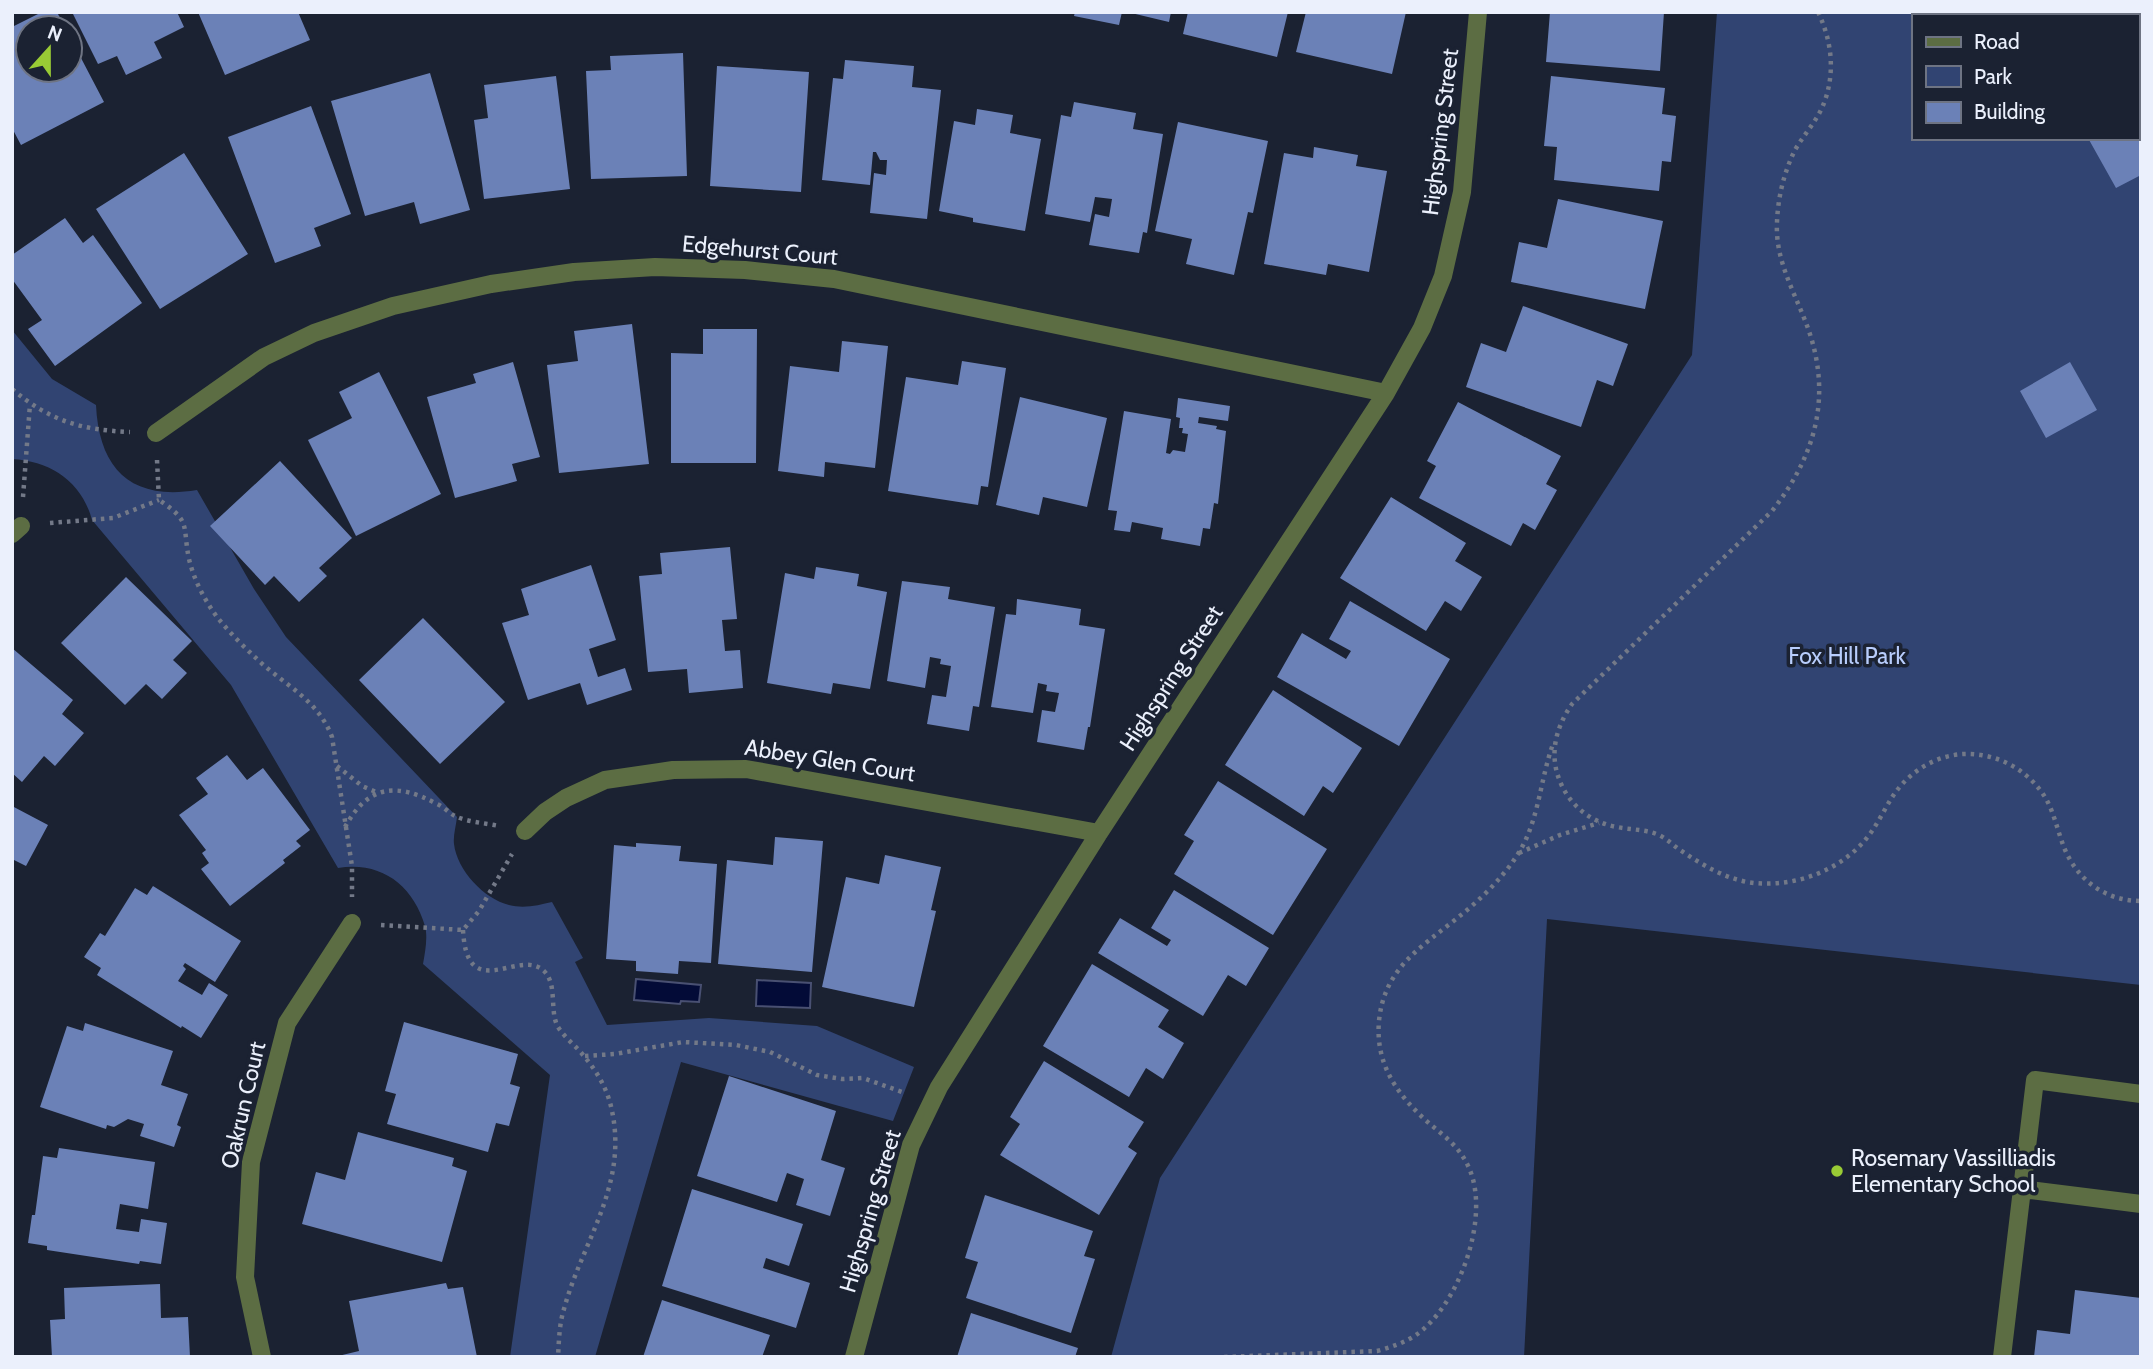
<svg xmlns="http://www.w3.org/2000/svg" width="2153" height="1369" font-family="Cabin,sans-serif">
<style>
.green{fill:#314472;fill-rule:evenodd}
.water{fill:#030b37;stroke:#495072;stroke-width:2}
.building{fill:#6b81b7}
.lines{fill:none;stroke-linecap:round;stroke-linejoin:round}
.path{stroke:#737988;stroke-width:4.5;stroke-dasharray:3.5 5;stroke-linecap:butt}
.minor{stroke:#5c6d43;stroke-width:18}
.poi-dot{fill:#99cb35;stroke:#1b2232;stroke-width:2.5}
.labels{text-anchor:middle;stroke-width:7;stroke-linejoin:round;paint-order:stroke}
.street-label{font-size:23px;fill:#ebf0fc;stroke:#1b2232}
.park-label{font-size:23px;fill:#b8cdfc;stroke:#1b2232}
.poi-label{font-size:23px;fill:#ebf0fc;stroke:#1b2232;text-anchor:start}
</style>
<rect width="100%" height="100%" fill="#1b2232"/>
<path class="green" d="M1717,12h424v973l-594,-66 -23,438h-413l49,-179 532,-823zM1913,16h224v122h-224z
M12,330l40,49 44,26c3,64 35,96 101,85l57,99 32,48 171,180c-1,9 -4,19 -3,27 3,26 30,55 55,61 15,4 30,0 43,-3l31,56 -8,4 32,63 102,-7 108,8 97,41 -21,54 -212,-59 -86,295h-85l40,-282 -127,-111c2,-12 5,-26 2,-38 -12,-41 -44,-65 -87,-58l-107,-183 -139,-165c-10,-38 -41,-59 -80,-61z"/>
<path class="water" d="M636,979l65,6 -2,17 -18,-1 -1,3 -46,-4z
M757,980l54,3 -1,25 -54,-2z"/>
<path class="building" d="M42,12h15l8,16h-37v42h42v-33l34,65 -83,43 -9,-17v-101z
M72,12h105l7,15 -30,15 8,16 -36,17 -9,-19 -19,8z
M198,12h100l12,28 -85,35z
M1075,12h47l-3,13 -45,-9z
M1127,12h44l-2,10z
M1188,12h100l-11,45 -94,-23z
M1306,12h100l-14,62 -96,-22z
M1550,12h114l-4,59 -114,-9z
M683,53l4,123 -96,3 -5,-108 25,-1 -1,-14z
M845,60l69,6 -2,21 29,3 -14,129 -57,-6 4,-40 12,2 1,-15h-7l-4,-8h-3l-3,33 -48,-5 11,-102 10,1z
M717,66l92,6 -8,120 -91,-6z
M430,73l40,137 -50,14 -6,-22 -49,14 -34,-115z
M556,76l14,113 -86,10 -10,-79 14,-2 -4,-33z
M1551,76l114,12 -3,26 14,2 -5,46 -9,-1 -3,30 -105,-11 3,-33 -13,-1z
M1074,102l62,11 -3,16 30,5 -16,99 -4,-1 -4,21 -50,-8 6,-31 14,3 3,-18 -17,-2 -5,25 -45,-8 16,-99 10,2z
M311,106l40,108 -37,14 7,18 -46,17 -47,-126z
M977,109l36,6 -3,18 31,6 -16,92 -52,-9v-4l-34,-7 15,-90 21,4z
M2137,114l4,6v55l-25,13 -28,-50h49z
M1178,122l90,19 -15,72 -5,-1 -14,63 -48,-11 6,-25 -37,-8z
M1314,147l44,8 -2,11 31,5 -18,101 -41,-8 -2,11 -62,-11 20,-111 29,5z
M184,153l64,101 -88,55 -64,-100z
M1558,199l105,22 -18,88 -134,-27 8,-40 28,6z
M65,218l18,25 10,-8 49,68 -87,63 -27,-37 14,-9 -30,-41v-24z
M1523,306l105,38 -15,42 -16,-6 -16,47 -115,-40 15,-44 25,9z
M632,324l17,140 -90,9 -12,-108 31,-4 -4,-30z
M703,329h54l-1,134h-85v-110l32,1z
M842,341l46,5 -13,122 -50,-6 -1,15 -46,-6 12,-105 49,6z
M962,361l44,7 -18,119 -7,-1 -3,19 -90,-14 18,-114 52,8z
M513,362l27,95 -28,7 5,17 -62,17 -28,-101 49,-14 -3,-9z
M2070,362l27,48 -51,28 -26,-47z
M379,372l62,122 -85,42 -48,-96 44,-22 -13,-26z
M1020,397l87,21 -20,89 -44,-10 -4,18 -43,-10z
M1178,398l52,8 -2,15 -29,-4 -1,6 19,3 -1,3 10,2 -8,73 -4,-1 -4,26 -7,-1 -3,18 -39,-7 2,-11 -31,-6 -2,10 -16,-2 3,-19 -9,-1 16,-99 47,8 -5,34 4,1 3,-4 12,2 3,-18 -6,-1 1,-5h-4l1,-10 -4,-1z
M1458,402l103,54 -15,28 11,6 -22,40 -12,-7 -12,23 -92,-48 17,-32 -9,-5z
M280,461l72,77 -33,30 8,8 -28,26 -25,-26 -9,9 -55,-59z
M1391,497l75,46 -11,18 27,16 -21,34 -16,-10 -19,30 -86,-53z
M730,547l7,72 -15,1 3,31 15,-1 3,38 -54,5 -2,-24 -39,3 -9,-96 23,-2 -2,-21z
M591,565l25,75 -27,9 9,28 27,-9 7,22 -45,15 -7,-22 -52,17 -26,-77 27,-8 -8,-26z
M816,567l43,7 -2,12 30,6 -17,97 -37,-6 -2,11 -64,-11 18,-110 29,6z
M126,577l66,64 -19,19 14,13 -25,26 -16,-15 -21,21 -64,-62z
M902,581l48,6 -2,12 47,8 -16,100 -6,-1 -4,25 -42,-7 5,-29 14,2 5,-31 -11,-2 1,-5 -11,-2 -5,31 -38,-7z
M1017,599l64,10 -2,16 26,4 -15,98h-2l-4,23 -47,-8 5,-32 13,2 4,-19 -13,-2 1,-6 -9,-2 -5,30 -42,-6 15,-93 10,1z
M1350,601l100,58 -51,87 -122,-69 25,-44 44,26 5,-8 -22,-12z
M423,618l82,84 -65,62 -81,-84z
M12,648l61,52 -11,14 22,19 -29,33 -11,-10 -22,26 -10,-9z
M1273,690l89,58 -29,45 -10,-7 -19,30 -79,-51z
M227,755l20,25 16,-12 47,62 -14,11 5,5 -18,14 2,3 -55,43 -29,-37 8,-6 -7,-10 4,-3 -27,-35 29,-21 -12,-16z
M1218,781l109,68 -54,86 -99,-61 20,-33 -10,-6z
M12,806l36,19 -22,41 -14,-7z
M775,837l48,4 -11,131 -94,-8 9,-104 46,5z
M636,843l45,3 -2,15 38,3 -6,99 -32,-2 -1,13 -42,-3v-10l-30,-2 8,-114 22,2z
M885,855l56,12 -10,43 5,1 -22,96 -92,-20 24,-110 33,7z
M153,886l88,55 -26,41 -30,-19 -2,3 3,3 -8,12 24,14 7,-12 19,12 -27,43 -19,-12 -1,2 -84,-53 4,-7 -17,-11 16,-24 5,3 30,-48 12,7z
M1174,890l95,58 -23,38 -18,-11 -25,41 -105,-63 22,-35 47,28 4,-6 -20,-12z
M1092,964l77,46 -11,17 26,16 -21,36 -17,-11 -17,29 -86,-51z
M404,1022l114,32 -8,30 10,3 -11,39 -13,-3 -8,29 -101,-28 9,-30 -11,-3z
M85,1023l88,28 -12,34 27,9 -11,31 4,2 -7,20 -34,-11 4,-12 -16,-5 -14,8 -7,-2 -1,4 -66,-22 27,-81 16,5z
M1044,1061l100,61 -16,25 9,6 -38,62 -99,-60 20,-31 -10,-7z
M729,1076l107,35 -15,49 24,8 -15,48 -34,-11 8,-26 -17,-6 -10,29 -80,-26z
M358,1132l96,26 -2,8 15,5 -25,91 -140,-38 14,-52 29,8z
M59,1148l96,14 -7,47 -28,-5 -4,25 23,3 2,-13 26,4 -6,41 -21,-3 -1,3 -92,-14v-4l-19,-3 4,-28h3l8,-59 14,2z
M692,1189l111,35 -14,42 -23,-8 -3,10 47,15 -14,45 -134,-42z
M985,1195l108,36 -9,25 11,3 -24,74 -105,-35 12,-36 -13,-4z
M446,1283l2,6 15,-2 14,70h-143l25,-6 -10,-50z
M160,1284l1,34 27,-1 2,40h-138l-2,-37 15,-1 -1,-31z
M2075,1290l66,8v59h-107l3,-27 33,4z
M662,1300l108,35 -8,22h-119z
M971,1313l107,35 -3,9h-118z"/>
<g class="lines">
<path class="path" d="M1818,12c15,31 18,66 3,98 -7,14 -18,26 -26,40 -11,22 -17,47 -18,72 -2,37 16,67 29,101 27,70 11,131 -34,188l-200,193c-18,26 -24,55 -9,84 11,21 31,35 54,39 14,3 28,2 42,8 8,4 14,10 21,15 21,14 42,27 67,32 42,7 91,-9 119,-43 10,-12 17,-27 25,-40 19,-31 54,-50 90,-44 27,4 50,20 64,42 10,17 13,37 21,55 14,30 41,49 75,49
M12,389c38,32 69,41 118,43
M157,460l2,40c33,22 23,25 30,59 5,21 15,40 28,58 12,15 27,30 41,43 28,26 60,40 74,77l20,129v31
M23,497l7,-93
M50,523l63,-5 46,-18
M337,766l25,20 14,6
M345,827c23,-42 51,-45 92,-23 7,3 12,9 18,12 12,6 30,7 44,10
M1519,853l41,-18 39,-12
M381,925l82,5 16,-19 33,-57
M463,930c4,76 56,17 81,41 14,14 5,40 14,56 7,11 18,19 25,28 14,16 25,35 29,56 16,75 -30,131 -48,198 -5,16 -5,32 -6,48
M585,1056l30,-2 68,-12 53,3 34,7 47,23 25,4 21,-1 42,15
M1224,1357l153,-6c14,-4 27,-8 39,-16 43,-30 75,-118 53,-167 -8,-19 -23,-31 -38,-43 -32,-28 -56,-59 -52,-104 5,-52 41,-73 77,-102 23,-18 46,-40 62,-65 21,-33 22,-74 35,-110"/>
<path class="minor" d="M156,433l108,-76 50,-24 79,-27 98,-22 83,-12 81,-5 90,3 89,9 552,114
M12,534l9,-8
M525,831l20,-19 21,-14 39,-18 68,-10 73,-1 353,64
M2022,1189l119,15
M262,1357l-17,-80 6,-115 36,-139 65,-100
M854,1357l57,-212 28,-58 160,-254 287,-440 36,-65 21,-52 19,-84 16,-180
M2002,1357l33,-277 106,14"/>
</g>
<circle class="poi-dot" cx="1837" cy="1171" r="7"/>
<g class="labels">
<g class="street-label">
<text transform="translate(1440 132) rotate(-83)" y="8">Highspring Street</text>
<text transform="translate(760 250) rotate(5)" y="8">Edgehurst Court</text>
<text transform="translate(1171 678) rotate(-57)" y="8">Highspring Street</text>
<text transform="translate(830 760) rotate(9)" y="8">Abbey Glen Court</text>
<text transform="translate(243 1105) rotate(-77)" y="8">Oakrun Court</text>
<text transform="translate(870 1211) rotate(-74)" y="8">Highspring Street</text>
</g>
<g class="park-label">
<text x="1847" y="664">Fox Hill Park</text>
</g>
<g class="poi-label">
<text x="1851" y="1166">Rosemary Vassilliadis<tspan x="1851" dy="26">Elementary School</tspan></text>
</g>
</g>
<rect width="2153" height="1369" fill="none" stroke="#ebf0fc" stroke-width="28"/>
<rect x="1912" y="14" width="228" height="126" fill="#1b2232" stroke="#6e7483" stroke-width="2"/>
<rect x="1926" y="37" width="35" height="10" fill="#5c6d43" stroke="#6e7483" stroke-width="2"/>
<text x="1974" y="49" font-size="21" fill="#ebf0fc">Road</text>
<rect x="1926" y="66" width="35" height="21" fill="#314472" stroke="#6e7483" stroke-width="2"/>
<text x="1974" y="84" font-size="21" fill="#ebf0fc">Park</text>
<rect x="1926" y="102" width="35" height="21" fill="#6b81b7" stroke="#6e7483" stroke-width="2"/>
<text x="1974" y="119" font-size="21" fill="#ebf0fc">Building</text>
<g transform="translate(49 49) rotate(21)"><circle r="33" fill="#1b2232" stroke="#6e7483" stroke-width="2"/>
<path d="M0-5L12 26L0 18L-12 26Z" fill="#99cb35"/>
<text y="-10" font-size="19" font-weight="bold" text-anchor="middle" fill="#ebf0fc">N</text>
</g>
</svg>
